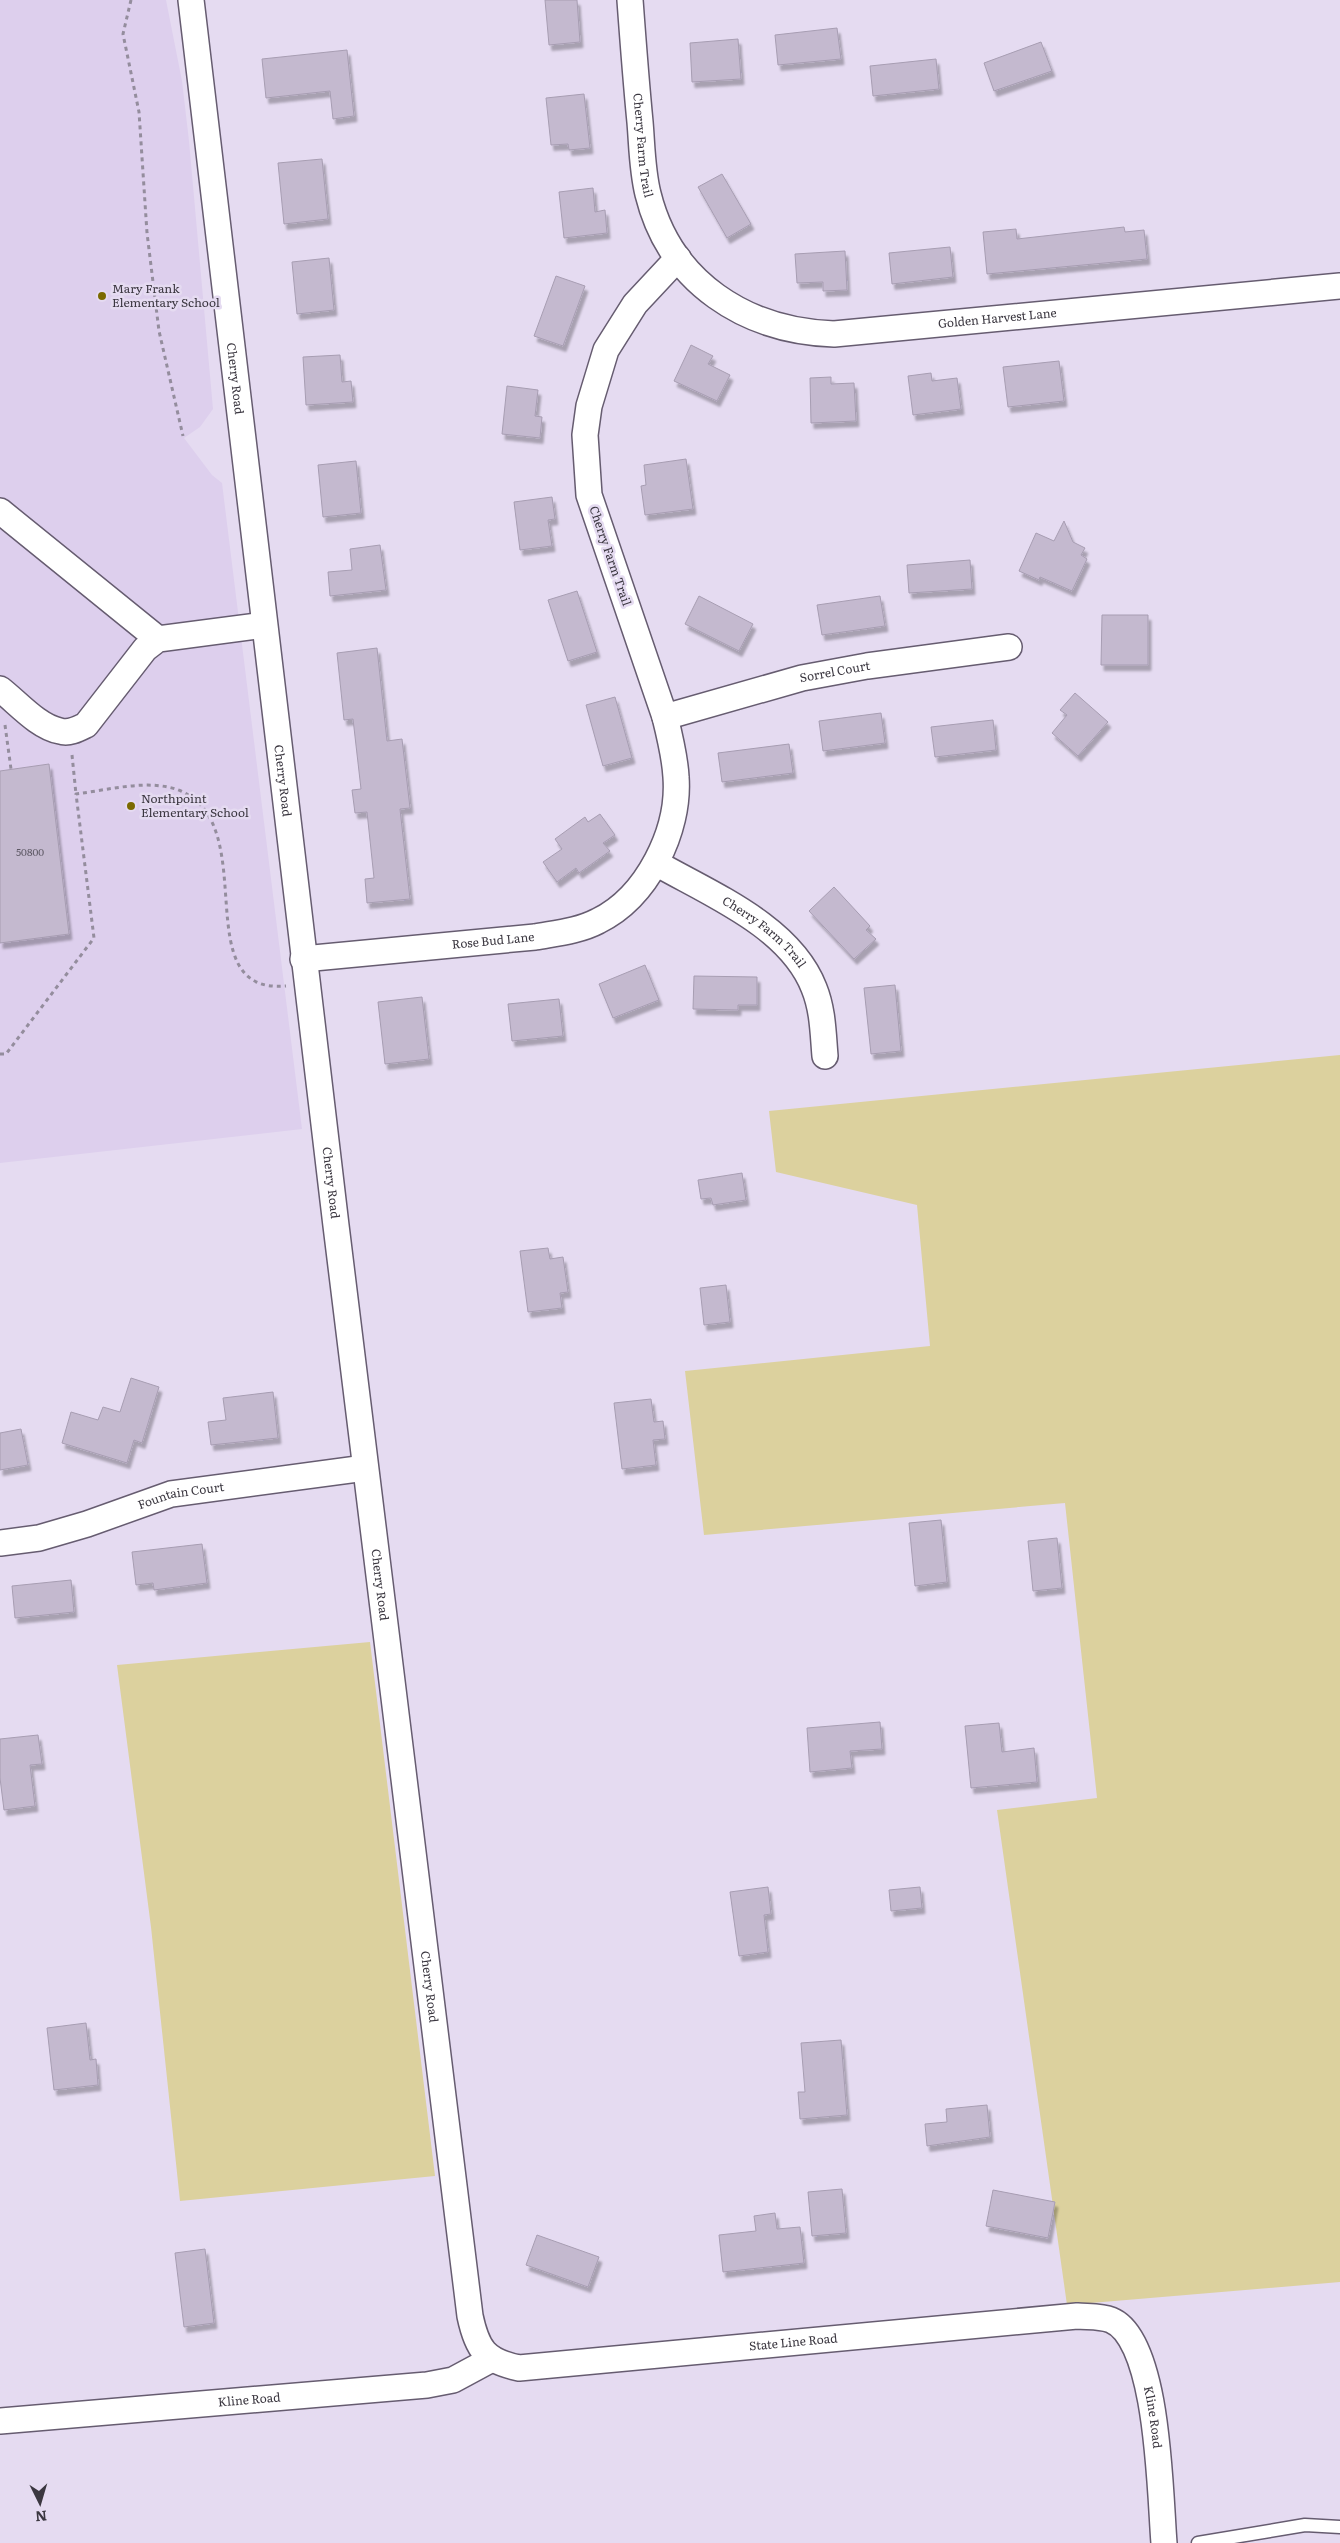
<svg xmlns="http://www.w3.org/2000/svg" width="1340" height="2543" font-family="Literata,serif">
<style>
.built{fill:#ddcfed}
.green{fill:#dcd19e}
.building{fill:#c4b9cf;stroke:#a79db2;filter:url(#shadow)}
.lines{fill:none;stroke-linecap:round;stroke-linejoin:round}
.lane-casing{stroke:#665c70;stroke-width:15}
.street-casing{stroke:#665c70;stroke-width:28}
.path{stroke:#948d9d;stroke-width:3;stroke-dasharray:4 4;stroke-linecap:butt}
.lane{stroke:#fff;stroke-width:12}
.street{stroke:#fff;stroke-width:25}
.poi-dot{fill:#7b6900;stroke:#e5dbf1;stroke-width:2}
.labels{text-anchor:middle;stroke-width:5;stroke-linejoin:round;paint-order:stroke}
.number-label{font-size:10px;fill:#5d5864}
.street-label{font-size:12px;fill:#3b3740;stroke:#e5dbf1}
.poi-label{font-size:12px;fill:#3b3740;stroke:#e5dbf1;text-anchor:start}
</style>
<defs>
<filter id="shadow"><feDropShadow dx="3" dy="5.5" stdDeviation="1" flood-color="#0004"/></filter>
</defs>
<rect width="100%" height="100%" fill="#e5dbf1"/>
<path class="built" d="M0,0h166l16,81 7,60 24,268 -13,18 -16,11 28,37 10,8 80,646 -302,34z"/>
<path class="green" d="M1340,1055v1227l-273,23 -70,-495 100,-12 -32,-295 -361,32 -19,-164 245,-25 -13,-141 -141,-33 -7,-61z
M370,1642l65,534 -255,25 -29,-274 -34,-262z"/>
<path class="building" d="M545,0h32l3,42 -31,3z
M837,28l4,31 -63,6 -3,-30z
M738,39l3,40 -49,3 -2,-39z
M1041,42l11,29 -58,20 -10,-28z
M347,50l7,66 -21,3 -3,-28 -64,7 -4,-39z
M936,59l3,30 -66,7 -3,-30z
M584,94l6,54 -21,2 -1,-6 -17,1 -5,-47z
M322,159l6,60 -44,5 -6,-61z
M722,174l29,50 -24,14 -29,-51z
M593,188l2,24 10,-2 2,23 -43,5 -5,-46z
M1124,227l1,5 19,-2 3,29 -160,15 -4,-42 33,-3 1,10z
M950,247l3,30 -61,7 -3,-31z
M845,251l2,39 -24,1v-9l-26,1 -2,-29z
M329,258l5,52 -37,4 -5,-52z
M556,276l29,10 -22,60 -29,-10z
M691,345l22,11 -5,8 22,11 -13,26 -43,-20z
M340,355l2,27 9,-1 2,21 -47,3 -3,-48z
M1059,361l5,40 -56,6 -5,-40z
M931,373l1,8 25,-3 4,31 -48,6 -5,-39z
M831,377v7l23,-1 2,38 -45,2 -1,-45z
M507,386l31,4 -3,26 7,1 -2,21 -38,-4z
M686,459l7,50 -48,6 -4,-29 5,-1 -2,-20z
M356,461l5,52 -38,4 -5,-52z
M552,497l3,22 -7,1 4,26 -32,4 -6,-48z
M1064,521l9,21 12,6 -4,7 6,4 -15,32 -32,-14 -1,3 -20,-9 17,-38 18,8z
M380,545l6,45 -56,6 -2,-24 24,-2 -2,-21z
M970,560l2,29 -63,4 -2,-28z
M577,591l20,61 -29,9 -20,-61z
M699,596l54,28 -14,27 -54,-27z
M880,596l5,30 -63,9 -5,-30z
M1102,615h46v50h-47z
M377,648l10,93 15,-2 8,69 -10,1 10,90 -43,4 -2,-24 9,-1 -7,-66 -12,1 -3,-23 9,-1 -8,-70 -9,1 -7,-67z
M1075,693l33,29 -30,34 -26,-23 15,-18 -7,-5z
M615,697l17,61 -29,8 -17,-61z
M881,713l4,30 -62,8 -4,-30z
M993,720l3,30 -61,7 -4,-30z
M789,744l4,29 -71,9 -4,-29z
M49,764l20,170 -69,9v-172z
M600,814l15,21 -12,8 7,8 -31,22 -3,-5 -19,14 -14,-20 19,-13 -7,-10 30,-22 3,5z
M834,887l36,39 -4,4 10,9 -22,20 -45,-48z
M645,965l14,35 -46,18 -14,-34z
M694,976l63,1v28h-19v5l-45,-1z
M895,985l6,66 -30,3 -7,-66z
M422,997l7,62 -44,5 -7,-62z
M559,999l4,37 -51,5 -4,-37z
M742,1173l4,27 -33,5 -2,-7 -10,1 -3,-19z
M548,1248l2,11 13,-2 5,35 -8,1 2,15 -34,4 -8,-61z
M726,1285l4,37 -26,3 -4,-37z
M131,1378l28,9 -17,56 -8,-3 -7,23 -65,-20 9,-31 27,8 5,-13 17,5z
M273,1392l5,46 -67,7 -3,-23 18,-2 -3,-22z
M651,1399l3,23 9,-1 2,18 -12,1 3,25 -34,4 -8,-66z
M21,1429l7,36 -28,5v-37z
M941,1520l6,62 -32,4 -6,-63z
M1057,1538l5,50 -29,3 -5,-50z
M202,1544l5,39 -53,7 -1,-7 -17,2 -4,-33z
M71,1580l3,32 -59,6 -3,-32z
M880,1722l2,27 -32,2 2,17 -42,4 -3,-44z
M999,1723l3,29 32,-4 3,34 -66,6 -6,-62z
M38,1735l4,29 -12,1 5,41 -31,4 -4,-32v-39z
M768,1887l3,27 -7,1 4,37 -29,4 -9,-64z
M920,1887l2,21 -31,3 -2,-21z
M86,2023l4,37 6,-1 2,26 -44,5 -7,-62z
M841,2040l6,75 -47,4 -2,-27h7l-4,-49z
M987,2105l3,32 -63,9 -2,-22 22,-2 -1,-13z
M842,2189l4,44 -34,3 -4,-44z
M993,2190l62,12 -7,36 -62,-12z
M775,2213l2,16 23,-2 4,36 -81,9 -4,-37 37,-4 -2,-15z
M537,2235l62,22 -11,30 -62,-22z
M205,2249l9,74 -30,4 -9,-74z"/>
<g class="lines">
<g class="lane-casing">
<path id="lane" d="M1198,2543l107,-18 35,2"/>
</g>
<g class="street-casing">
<g id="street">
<path id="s1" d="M191,0c89,773 183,1544 279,2316 7,33 15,45 49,52l558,-52c11,1 24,0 34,4 48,19 49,176 53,223"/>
<path id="s2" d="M630,0c3,41 6,81 10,122 2,23 2,48 8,72 22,89 98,137 186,140l506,-48"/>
<path d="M0,511l158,128"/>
<path d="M0,689c17,13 38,38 60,42 9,3 18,-2 26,-6l59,-76 13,-10 106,-14"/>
<path id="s3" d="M665,717l137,-39 65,-12 142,-19"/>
<path id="s4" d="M656,863c54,31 134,63 158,125 9,22 9,45 11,68"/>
<path id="s5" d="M303,959l232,-22c22,-4 44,-6 63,-16 49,-24 82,-90 78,-144 -1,-20 -6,-40 -11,-60l-76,-222 -4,-60 4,-29 17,-56 29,-46 43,-46"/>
<path id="s6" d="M0,1543l39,-5 48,-14 84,-30 194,-26"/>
<path id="s7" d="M0,2421l427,-36 26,-5 39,-21"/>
</g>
</g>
<path class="path" d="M131,0l-8,34 16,78 8,121 12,98 24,105
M5,725l6,44
M72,755l4,39
M0,1054h6l88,-116 -18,-144c33,-4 74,-16 105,-3 82,36 4,204 105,195"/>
<use href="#lane" class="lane"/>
<use href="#street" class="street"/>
</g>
<g class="poi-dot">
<circle cx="102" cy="296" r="5"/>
<circle cx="131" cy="806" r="5"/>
</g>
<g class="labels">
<g class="number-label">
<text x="30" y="856">50800</text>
</g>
<g class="street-label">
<text dy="4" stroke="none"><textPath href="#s2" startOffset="146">Cherry Farm Trail</textPath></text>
<text dy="4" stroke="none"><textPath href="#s2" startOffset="610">Golden Harvest Lane</textPath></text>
<text dy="4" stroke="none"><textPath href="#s1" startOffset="381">Cherry Road</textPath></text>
<text transform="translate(610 556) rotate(71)" y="4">Cherry Farm Trail</text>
<text dy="4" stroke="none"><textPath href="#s3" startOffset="176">Sorrel Court</textPath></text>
<text dy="4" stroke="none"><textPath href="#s1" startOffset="786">Cherry Road</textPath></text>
<text dy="4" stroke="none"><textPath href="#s4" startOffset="129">Cherry Farm Trail</textPath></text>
<text dy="4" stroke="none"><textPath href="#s5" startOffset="191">Rose Bud Lane</textPath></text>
<text dy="4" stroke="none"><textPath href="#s1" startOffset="1191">Cherry Road</textPath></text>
<text dy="4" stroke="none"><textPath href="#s6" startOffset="188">Fountain Court</textPath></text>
<text dy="4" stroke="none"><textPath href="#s1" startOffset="1596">Cherry Road</textPath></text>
<text dy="4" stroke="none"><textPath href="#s1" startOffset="2001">Cherry Road</textPath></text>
<text dy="4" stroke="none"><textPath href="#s1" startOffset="2686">State Line Road</textPath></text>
<text dy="4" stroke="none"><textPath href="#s7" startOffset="250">Kline Road</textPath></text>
<text dy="4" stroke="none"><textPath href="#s1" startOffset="3115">Kline Road</textPath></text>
</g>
<g class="poi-label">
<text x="112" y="293">Mary Frank<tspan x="112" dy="14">Elementary School</tspan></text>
<text x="141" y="803">Northpoint<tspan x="141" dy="14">Elementary School</tspan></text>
</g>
</g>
<g transform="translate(40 2503) rotate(175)" stroke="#e5dbf1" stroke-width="4" paint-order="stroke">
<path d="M0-4L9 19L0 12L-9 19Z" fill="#3b3740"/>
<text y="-8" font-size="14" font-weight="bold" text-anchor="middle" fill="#3b3740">N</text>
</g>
</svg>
